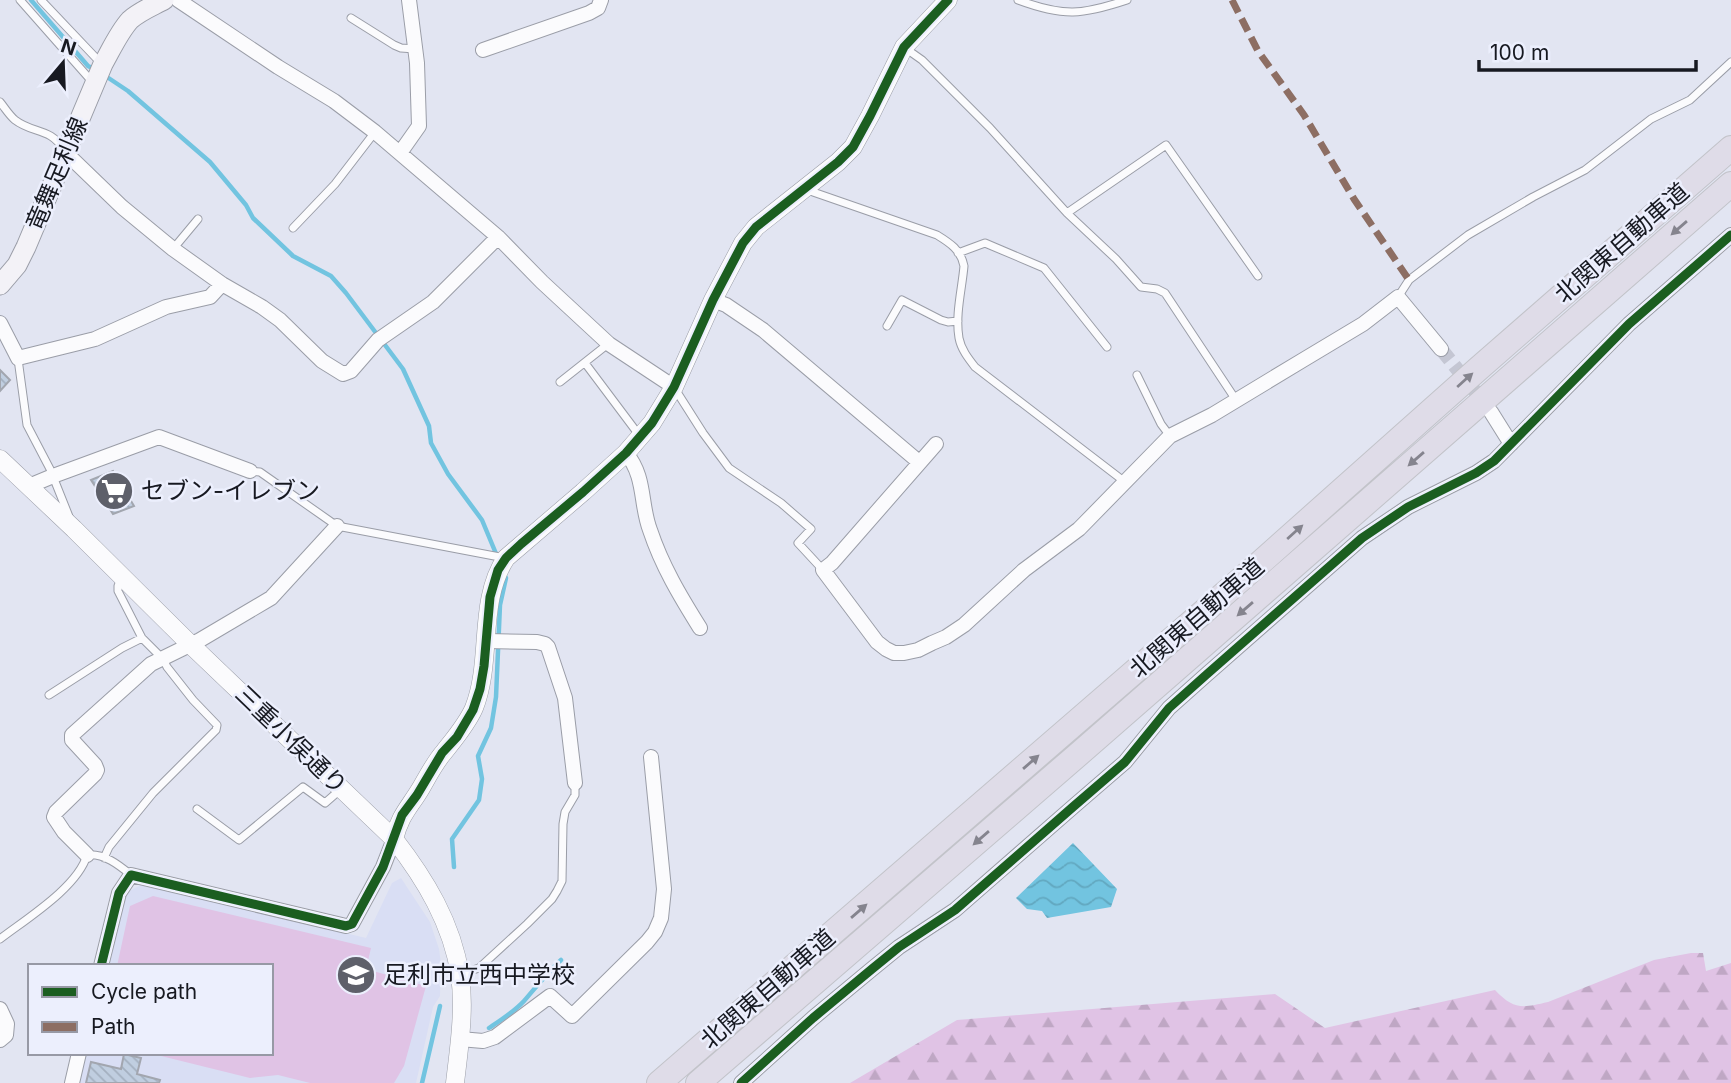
<svg xmlns="http://www.w3.org/2000/svg" width="1731" height="1083" font-family="Inter,'Noto Sans JP',sans-serif">
<style>
.built{fill:#d9def4}
.forest{fill:url(#forest-firs)}
.garden{fill:#e0c3e5}
.water{fill:url(#water-waves)}
.lines{fill:none;stroke-linecap:round;stroke-linejoin:round}
.stream{stroke:#72c4e0;stroke-width:4.5}
.building{fill:url(#building-back-hatch);stroke:#a2a6af;stroke-width:2}
.minor-tunnel{stroke:#c4c6d3;stroke-width:14;stroke-dasharray:14 7;stroke-linecap:butt}
.service-casing{stroke:#9a9da7;stroke-width:9}
.minor-casing{stroke:#9a9da7;stroke-width:16}
.tertiary-casing{stroke:#9a9da7;stroke-width:19}
.secondary-casing{stroke:#9a9da7;stroke-width:21}
.motorway-casing{stroke:#c2c3c9;stroke-width:26}
.service{stroke:#fbfbfd;stroke-width:7}
.minor{stroke:#fbfbfd;stroke-width:14}
.tertiary{stroke:#fbfbfd;stroke-width:18}
.secondary{stroke:#f3f2f7;stroke-width:19}
.motorway{stroke:#dfdce8;stroke-width:24}
.quiet{stroke:#8d6e63;stroke-width:7;stroke-dasharray:14 7;stroke-linecap:butt}
.cycleway-casing{stroke:#eceffd;stroke-width:13}
.cycleway{stroke:#1b5e20;stroke-width:9}
.oneway{fill:#85848e}
.labels{text-anchor:middle;stroke-width:5;stroke-linejoin:round;paint-order:stroke}
.street-label{font-size:24px;fill:#171921;stroke:#eceffd}
.poi-label{font-size:24px;fill:#171921;stroke:#eceffd;text-anchor:start}
</style>
<defs>
<pattern id="forest-firs" width="22" height="20" patternUnits="userSpaceOnUse" patternTransform="scale(1.75)"><rect width="22" height="20" fill="#e0c3e5"/><path d="M5 1l3.5 6h-7zM16 11l3.5 6h-7z" fill="#bfa7c4"/></pattern>
<pattern id="water-waves" width="16" height="10" patternUnits="userSpaceOnUse" patternTransform="scale(1.75)"><rect width="16" height="10" fill="#72c4e0"/><path d="M0 5q4-4 8 0t8 0" fill="none" stroke="#62a8c0"/></pattern>
<pattern id="building-back-hatch" width="6" height="6" patternUnits="userSpaceOnUse" patternTransform="scale(1.75)"><rect width="6" height="6" fill="#c0cee0"/><path d="M-1 5l2 2M0 0l6 6M5-1l2 2" fill="none" stroke="#a4b0c0"/></pattern>
</defs>
<rect width="100%" height="100%" fill="#e2e5f2"/>
<path class="built" d="M401,878l29,44 9,27 2,15 -1,32 -7,11 -17,76h-337l7,-30h185v-87h-164l18,-73 16,-8 225,53 26,-55z"/>
<path class="forest" d="M1691,953h12l3,18 25,-8v120h-881l107,-63 318,-26 50,34 170,-38c19,20 27,18 53,12l106,-42z"/>
<path class="garden" d="M153,896l218,52 -5,21 60,17 -22,80 -10,17h-84l-32,-8 -28,3 -101,-25h122v-87h-154l13,-60z"/>
<path class="water" d="M1073,843l44,46 -6,18 -64,11 -5,-7 -15,-2 -11,-11z"/>
<g class="lines">
<path class="stream" d="M31,0l57,66 6,3
M104,75l24,16 82,71 36,43 7,13 40,38 38,20 15,17 57,76 26,57 2,17 17,31 34,46 15,36
M454,867l-2,-28 27,-39 3,-21 -4,-23 13,-28 5,-31 4,-92 6,-27 -2,-4
M489,1028c12,-8 25,-16 35,-27 12,-14 23,-28 37,-41
M422,1083l18,-77"/>
</g>
<path class="building" d="M0,370l10,10 -10,11z
M113,471l21,35 -21,8 -22,-34z
M124,1054l17,4 -4,16 23,6 -1,3h-73l5,-21 30,7z"/>
<g class="lines">
<path class="minor-tunnel" d="M1441,349l45,56"/>
<g class="service-casing">
<path id="service" d="M20,0l68,77 6,6
M41,0l55,58 7,5
M1018,0c46,17 64,15 109,0
M351,18l43,27 7,3 14,1
M905,48l17,12 68,68 77,85 49,46 25,28 16,2 8,4 71,107
M0,102c5,6 9,13 15,18 18,14 35,7 49,30
M809,189l4,3 124,43c13,8 24,15 27,31 -2,23 -9,49 -5,72 2,11 9,20 16,29l150,115
M1067,213l99,-68 92,131
M293,228l42,-44 40,-52
M173,249l25,-30
M958,253l27,-10 59,25 63,79
M1398,297l11,-17 59,-45 65,-38 52,-27 66,-51 39,-19 41,-38
M887,326l15,-26 39,20 7,2 10,-1
M18,359l9,66 23,44 20,50
M585,363l54,72
M1137,375l24,49 9,12
M560,382l48,-38
M675,389l28,44 26,35 52,35 30,26 -13,14 25,27
M250,471l10,1 77,54 168,32
M49,695l73,-47 20,-10
M197,809l42,31 64,-53 22,16 16,-14
M104,858l5,-11 44,-54 63,-63 1,-5 -24,-25 -26,-33 -4,-8 -21,-21 -24,-47v-5l3,-7
M0,939c26,-20 78,-52 87,-84 17,-2 32,10 44,20
M461,974l18,-6 48,-44 25,-25 5,-8 5,-10 1,-57 2,-12 10,-17v-12"/>
</g>
<g class="minor-casing">
<path id="minor" d="M178,0l100,67 56,34 41,31 123,105 44,45 67,62 65,43
M483,50l106,-37 9,-5 3,-8
M66,153l56,54 51,42 49,35 40,23 18,13 42,41 21,13 8,-3 27,-31 55,-38 65,-65
M400,153l19,-27 -2,-63 -8,-63
M713,300l13,5 37,25 156,132
M0,323l18,35 77,-19 71,-32 44,-10 12,-13
M1491,412l20,32
M936,444l-104,119 -9,7 54,72 9,7 8,4h10l14,-3 14,-7 14,-6 18,-12 60,-55 55,-41 91,-93 42,-21 91,-55 60,-36 35,-27 43,52
M626,453c20,24 14,51 24,77 12,36 30,66 50,98
M29,486l24,-10 106,-39 91,34
M487,641l50,1 8,2 3,3 17,51 10,85
M87,855l-23,-23 -10,-15 2,-5 39,-38 2,-4 -2,-5 -23,-25v-5l79,-71 49,-24 71,-42 66,-72
M101,966l18,-73 12,-18 215,51 6,-2 31,-57 11,-28
M0,1009l7,15 -1,11 -6,5
M460,1039l23,2 12,-4 55,-41 22,20 75,-74 8,-10 6,-14 3,-29 -13,-132
M72,1083l7,-30
M741,1083l72,-65 59,-49 27,-22 56,-37 119,-104 51,-44 44,-54 37,-33 156,-137 46,-31 68,-34 18,-12 135,-137 102,-89"/>
</g>
<g class="tertiary-casing">
<path id="tertiary" d="M0,459l74,70 116,115 204,195c31,40 58,84 66,136 5,35 -1,73 -5,108
M394,839c6,-24 15,-31 27,-51 7,-12 14,-26 23,-36 11,-14 23,-28 30,-44 19,-48 3,-106 32,-150l77,-66 43,-39 26,-30 22,-36 39,-87 30,-57 13,-16 82,-65 15,-15 17,-31 34,-69 44,-47"/>
</g>
<g class="secondary-casing">
<path id="secondary" d="M0,285l17,-20 9,-18 77,-183c8,-14 16,-32 27,-44 10,-9 23,-14 34,-20"/>
</g>
<g class="motorway-casing">
<path id="motorway" d="M659,1083l601,-520 218,-194 253,-221
M698,1083l382,-330 651,-569"/>
</g>
<use href="#service" class="service"/>
<use href="#minor" class="minor"/>
<use href="#tertiary" class="tertiary"/>
<use href="#secondary" class="secondary"/>
<use href="#motorway" class="motorway"/>
<path class="quiet" d="M1232,0l26,51 46,64 50,84 55,81"/>
<g class="cycleway-casing">
<path id="cycleway" d="M101,966l18,-73 12,-18 215,51 6,-2 31,-57 19,-52 15,-20 25,-42 15,-16 16,-27 7,-21 4,-23 6,-69 8,-27 8,-12 15,-14 62,-52 43,-39 26,-30 22,-36 39,-87 30,-57 13,-16 82,-65 15,-15 17,-31 34,-69 44,-47
M741,1083l72,-65 59,-49 27,-22 56,-37 119,-104 51,-44 44,-54 37,-33 156,-137 46,-31 68,-34 18,-12 135,-137 102,-89"/>
</g>
<use href="#cycleway" class="cycleway"/>
</g>
<defs><path id="oneway-solid" d="M-6-.8H1V-3.2L6.5 0L1 3.2V.8H-6Z" transform="scale(1.75)"/></defs>
<g class="oneway">
<use href="#oneway-solid" transform="translate(1679 228) rotate(139)"/>
<use href="#oneway-solid" transform="translate(1465 380) rotate(-42)"/>
<use href="#oneway-solid" transform="translate(1416 459) rotate(139)"/>
<use href="#oneway-solid" transform="translate(1295 532) rotate(-42)"/>
<use href="#oneway-solid" transform="translate(1245 609) rotate(139)"/>
<use href="#oneway-solid" transform="translate(1031 762) rotate(-41)"/>
<use href="#oneway-solid" transform="translate(981 838) rotate(139)"/>
<use href="#oneway-solid" transform="translate(859 911) rotate(-41)"/>
</g>
<defs>
<g id="supermarket-disc" transform="scale(2.0125)"><circle r="9.5" fill="#5e606a" stroke="#eceffd"/><path d="M-6-5.5h2.5l.6 2H6L4.5 2H-2.5L-4.4-4H-6ZM-1.5 3.2a1.3 1.3 0 1 0 .1 0ZM3 3.2a1.3 1.3 0 1 0 .1 0Z" fill="#fff"/></g>
<g id="school-disc" transform="scale(2.0125)"><circle r="9.5" fill="#5e606a" stroke="#eceffd"/><path d="M0-5L7-2L0 1L-7-2ZM-4 1L0 2.5L4 1V4Q0 6-4 4Z" fill="#fff"/></g>
</defs>
<g fill-rule="evenodd">
<use href="#supermarket-disc" x="114" y="491"/>
<use href="#school-disc" x="356" y="975"/>
</g>
<g class="labels">
<g class="street-label">
<text transform="translate(57 174) rotate(-67)" y="8">竜舞足利線</text>
<text transform="translate(1622 243) rotate(-41)" y="8">北関東自動車道</text>
<text transform="translate(1197 618) rotate(-41)" y="8">北関東自動車道</text>
<text transform="translate(291 740) rotate(44)" y="8">三重小俣通り</text>
<text transform="translate(768 989) rotate(-41)" y="8">北関東自動車道</text>
</g>
<g class="poi-label">
<text x="141" y="499">セブン-イレブン</text>
<text x="383" y="983">足利市立西中学校</text>
</g>
</g>
<rect x="28" y="964" width="245" height="91" fill="#eceffd" stroke="#9799a5" stroke-width="2"/>
<rect x="42" y="987" width="35" height="10" fill="#1b5e20" stroke="#9799a5" stroke-width="2"/>
<text x="91" y="999" font-size="21" fill="#171921">Cycle path</text>
<rect x="42" y="1022" width="35" height="10" fill="#8d6e63" stroke="#9799a5" stroke-width="2"/>
<text x="91" y="1034" font-size="21" fill="#171921">Path</text>
<g transform="translate(63 63) rotate(19)" stroke="#eceffd" stroke-width="5" paint-order="stroke">
<path d="M0-5L12 26L0 18L-12 26Z" fill="#171921"/>
<text y="-10" font-size="19" font-weight="bold" text-anchor="middle" fill="#171921">N</text>
</g>
<path d="M1479 60v10h217v-10" fill="none" stroke="#171921" stroke-width="3.5"/>
<text x="1490" y="60" font-size="21" fill="#171921" stroke="#eceffd" stroke-width="5" paint-order="stroke">100 m</text>
</svg>
